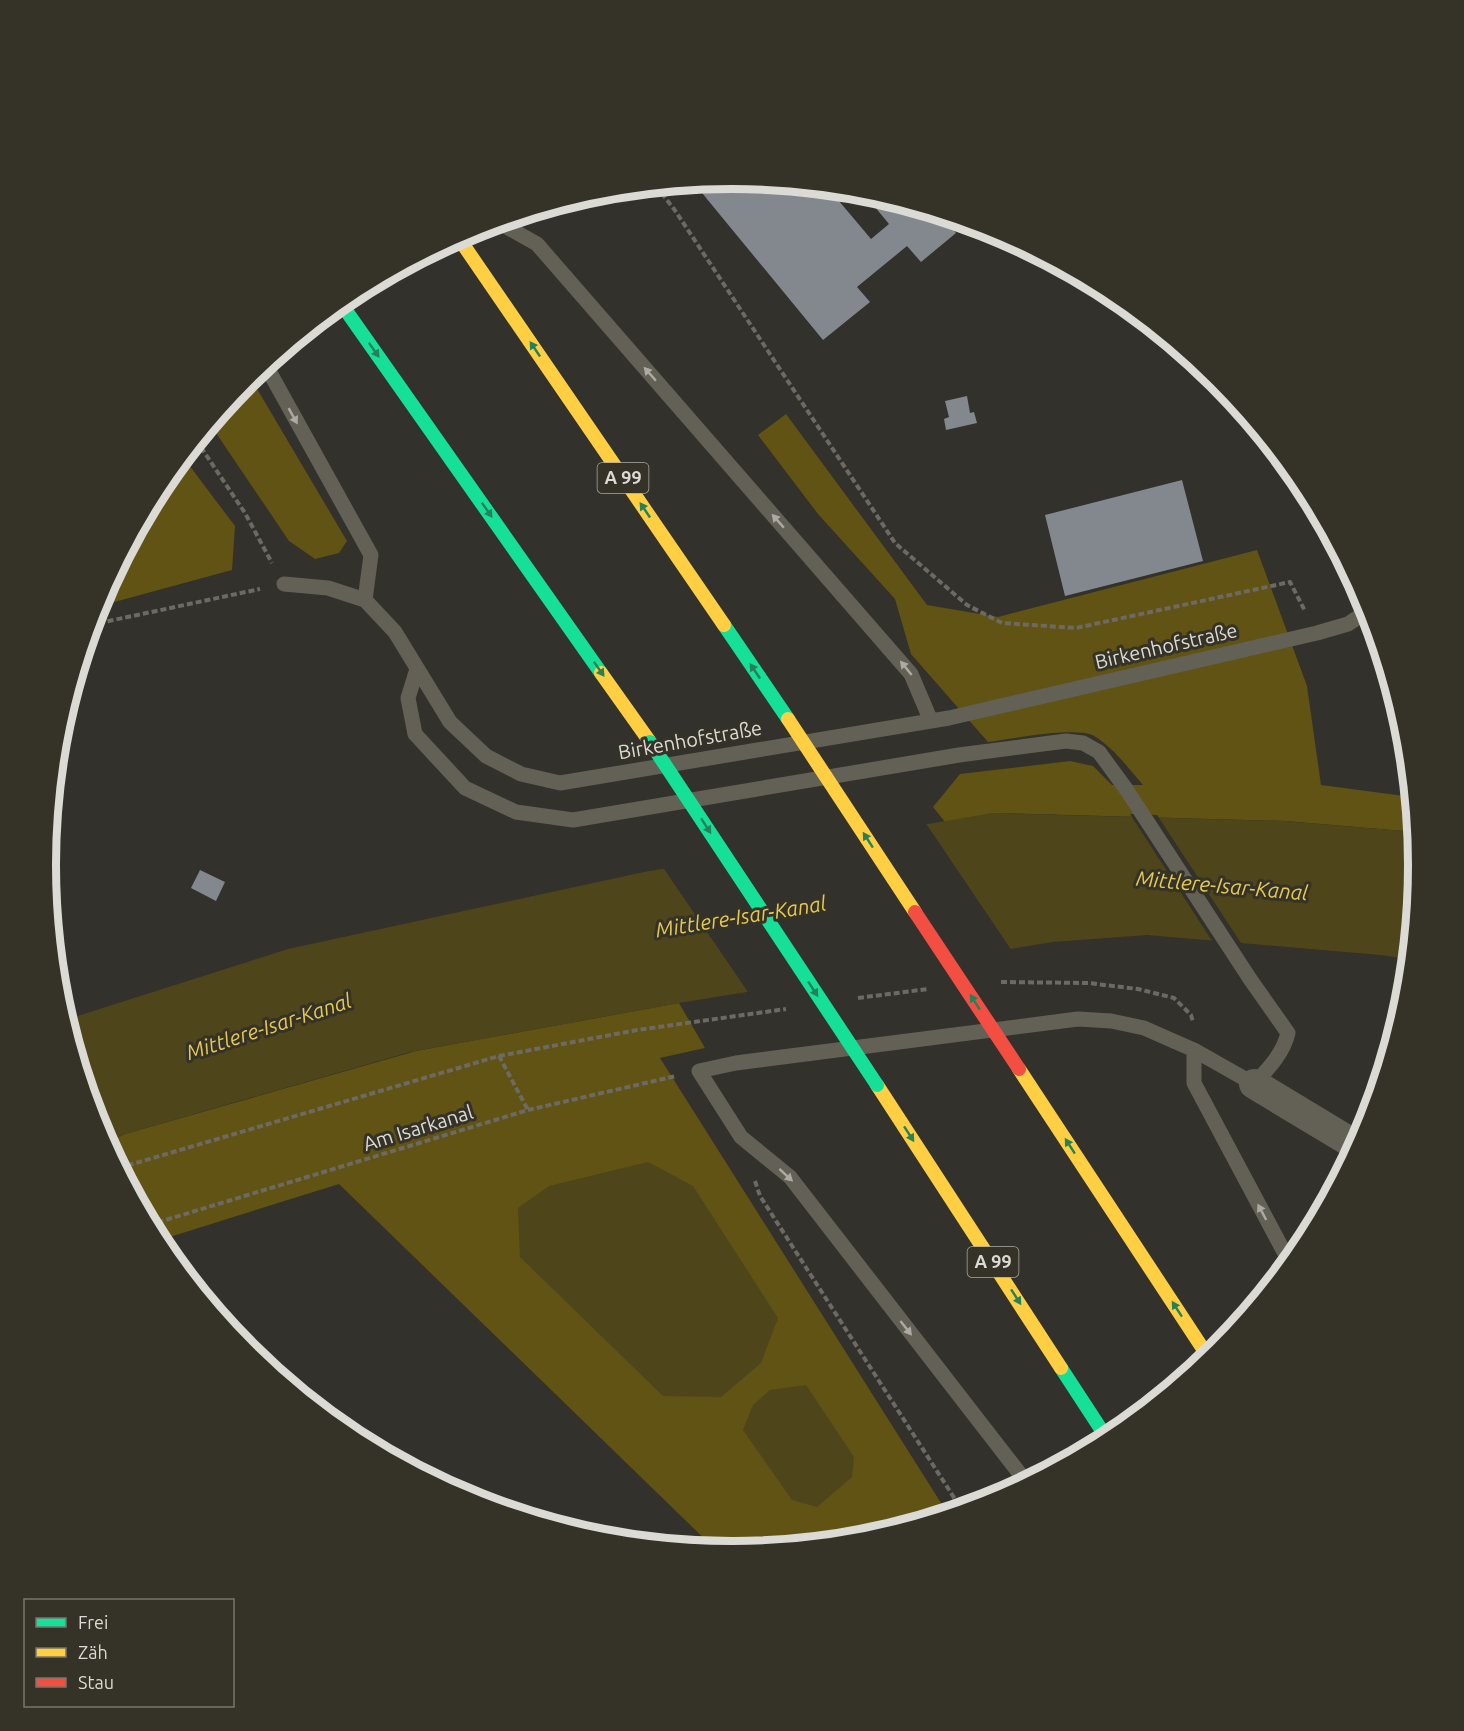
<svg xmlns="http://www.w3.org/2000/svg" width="1464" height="1731" font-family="Ubuntu,sans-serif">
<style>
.green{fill:#605313}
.water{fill:#4f451b}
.pier{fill:#32312b}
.building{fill:#83888e}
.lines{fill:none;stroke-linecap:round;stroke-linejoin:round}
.path{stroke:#6c6a62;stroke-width:4;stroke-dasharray:6 3;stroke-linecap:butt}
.lane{stroke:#636156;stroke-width:15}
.street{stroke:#636156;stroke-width:30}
.fast{stroke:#16e098;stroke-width:14}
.slow{stroke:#ffcf43;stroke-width:14}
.fast-bridge{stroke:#16e098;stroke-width:14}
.slow-bridge{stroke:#ffcf43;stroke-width:14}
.jam-bridge{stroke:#f24e42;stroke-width:14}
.oneway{fill:#27805a}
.oneway2{fill:#acaaa2}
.labels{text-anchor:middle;stroke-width:6;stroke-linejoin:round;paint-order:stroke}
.shield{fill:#353228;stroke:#aaa8a0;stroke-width:1.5}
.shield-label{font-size:18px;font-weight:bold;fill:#dcdad4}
.street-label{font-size:20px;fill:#dcdad4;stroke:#353228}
.water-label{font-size:21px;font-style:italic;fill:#e5c951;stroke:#353228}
.rim{fill:none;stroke:#dcdad4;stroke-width:8}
</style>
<rect width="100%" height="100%" fill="#32312b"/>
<path class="green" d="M250,377l97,164 -8,12 -24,6 -26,-18 -79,-117z
M786,414l141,191 71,12 259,-67 50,136 14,99 91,12 4,35 -131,-11 -291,-8 -49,9 -12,-15 27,-33 110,-13 23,5 19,19h31c-15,-17 -29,-37 -49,-49 -18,-10 -83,3 -106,6l-77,-88 -16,-55 -77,-85 -60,-79z
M183,457l52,69 -3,44 -136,37 65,-123z
M679,1003l26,45 -45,10 288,456 -82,25 -134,13 -15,-1 -378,-367 -182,57 -52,-98 20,-9 291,-83z"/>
<path class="water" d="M993,813l292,8 131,11 3,34 -9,93 -30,-4 -233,-20 -94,7 -374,61 -269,49 -285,82 -20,9 -8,-15 -32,-108 223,-71 356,-77z
M648,1162l45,24 85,132 -17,45 -40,34 -58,-1 -143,-139 -2,-49 31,-22z
M806,1385l48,72 -2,20 -35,30 -25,-7 -49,-70 10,-25 17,-15z"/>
<path class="pier" d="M1130,814l27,1 86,131 -29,-2z
M925,822l87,129 -262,44 -88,-129z"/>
<path class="building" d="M732,179l96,9 43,51 18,-15 -19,-23 7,-6 64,19 15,19 -35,29 -14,-16 -50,41 13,15 -47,38 -130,-158z
M967,396l3,17 4,-1 3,11 -31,7 -2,-11 5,-2 -4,-16z
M1182,480l21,81 -138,35 -20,-81z
M200,870l25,12 -9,19 -25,-13z"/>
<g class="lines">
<path class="path" d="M656,186l18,23 221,334 72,62 35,18 74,5 214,-46 15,29
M196,440l49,73 27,50
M90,625l170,-36
M1001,982l87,1 50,6 36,9 17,17 2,7
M858,998l70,-9
M499,1056l138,-26 149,-21
M119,1168l380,-112 29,54
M755,1181l5,15 202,314
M149,1225l379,-115 148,-34"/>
<path class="lane" d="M498,222l39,22 374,430 20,47
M265,364l106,191 -6,45
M284,584l44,4 37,12 30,32 55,90 36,34 35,18 39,9 389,-65 368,-85 31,-9 21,-14
M417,669l-9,29 7,36 50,54 51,24 57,8 386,-65 107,-14 17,2 16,9 27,37 124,190 38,54c-5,21 -20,36 -34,51l-60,-34 -50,-22 -33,-7 -33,-2 -342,44 -37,8 42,66 49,40 237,306
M1194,1050v33l96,180"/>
<path class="street" d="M1254,1084l103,62"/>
<path class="fast" d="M340,302l261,371
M724,625l64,94
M1061,1368l47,72"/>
<path class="slow" d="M458,237l266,388
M601,673l49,69
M1019,1069l190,289
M877,1085l184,283"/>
<path class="fast-bridge" d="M650,742l227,343"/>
<path class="slow-bridge" d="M788,719l127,193"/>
<path class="jam-bridge" d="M915,912l104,157"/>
</g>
<defs><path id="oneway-solid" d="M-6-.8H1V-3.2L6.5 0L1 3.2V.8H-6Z" transform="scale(1.5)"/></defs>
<g class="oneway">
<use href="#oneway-solid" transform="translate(535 349) rotate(-124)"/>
<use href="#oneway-solid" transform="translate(374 350) rotate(55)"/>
<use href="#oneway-solid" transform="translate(487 510) rotate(55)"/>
<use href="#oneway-solid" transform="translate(645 510) rotate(-124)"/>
<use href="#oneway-solid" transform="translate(599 669) rotate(55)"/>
<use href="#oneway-solid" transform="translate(755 671) rotate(-124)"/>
<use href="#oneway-solid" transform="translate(706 826) rotate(57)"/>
<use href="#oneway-solid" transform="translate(868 840) rotate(-123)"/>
<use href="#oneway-solid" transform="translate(813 989) rotate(57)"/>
<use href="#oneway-solid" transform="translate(975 1002) rotate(-123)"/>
<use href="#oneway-solid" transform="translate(909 1134) rotate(57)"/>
<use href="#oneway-solid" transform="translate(1070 1146) rotate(-123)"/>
<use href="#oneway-solid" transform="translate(1016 1297) rotate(57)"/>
<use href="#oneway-solid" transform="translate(1177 1309) rotate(-123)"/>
</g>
<g class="oneway2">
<use href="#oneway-solid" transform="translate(650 374) rotate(-131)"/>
<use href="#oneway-solid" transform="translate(293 416) rotate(61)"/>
<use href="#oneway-solid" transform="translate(778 521) rotate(-131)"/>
<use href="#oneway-solid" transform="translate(906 668) rotate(-129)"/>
<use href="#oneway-solid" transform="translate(786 1175) rotate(43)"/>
<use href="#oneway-solid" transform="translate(1262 1212) rotate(-118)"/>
<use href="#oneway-solid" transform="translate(906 1328) rotate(52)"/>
</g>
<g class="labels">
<g class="shield">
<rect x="597.5" y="463" width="51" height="30" rx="4.5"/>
<rect x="967.5" y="1247" width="51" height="30" rx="4.5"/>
</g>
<g class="shield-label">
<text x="623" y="484">A 99</text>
<text x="993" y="1268">A 99</text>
</g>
<g class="street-label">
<text transform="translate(1166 646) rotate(-13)" y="7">Birkenhofstraße</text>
<text transform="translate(690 740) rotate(-10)" y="7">Birkenhofstraße</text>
<text transform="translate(418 1128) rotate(-17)" y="7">Am Isarkanal</text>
</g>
<g class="water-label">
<text transform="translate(1222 886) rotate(5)" y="7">Mittlere-Isar-Kanal</text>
<text transform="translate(741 917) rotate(-9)" y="7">Mittlere-Isar-Kanal</text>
<text transform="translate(269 1027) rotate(-18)" y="7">Mittlere-Isar-Kanal</text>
</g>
</g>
<path d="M0 0H1464V1731H0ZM56 865a676 676 0 1 1 1352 0a676 676 0 1 1-1352 0Z" fill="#353228" fill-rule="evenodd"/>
<path class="rim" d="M56 865a676 676 0 1 1 1352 0a676 676 0 1 1-1352 0Z"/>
<rect x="24" y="1599" width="210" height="108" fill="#353228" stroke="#78756d" stroke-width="1.5"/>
<rect x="36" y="1618" width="30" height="9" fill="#16e098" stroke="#78756d" stroke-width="1.5"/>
<text x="78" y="1629" font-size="18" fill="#dcdad4">Frei</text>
<rect x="36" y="1648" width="30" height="9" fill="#ffcf43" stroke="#78756d" stroke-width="1.5"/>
<text x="78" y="1659" font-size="18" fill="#dcdad4">Zäh</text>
<rect x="36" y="1678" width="30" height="9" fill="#f24e42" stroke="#78756d" stroke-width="1.5"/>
<text x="78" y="1689" font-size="18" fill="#dcdad4">Stau</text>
</svg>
